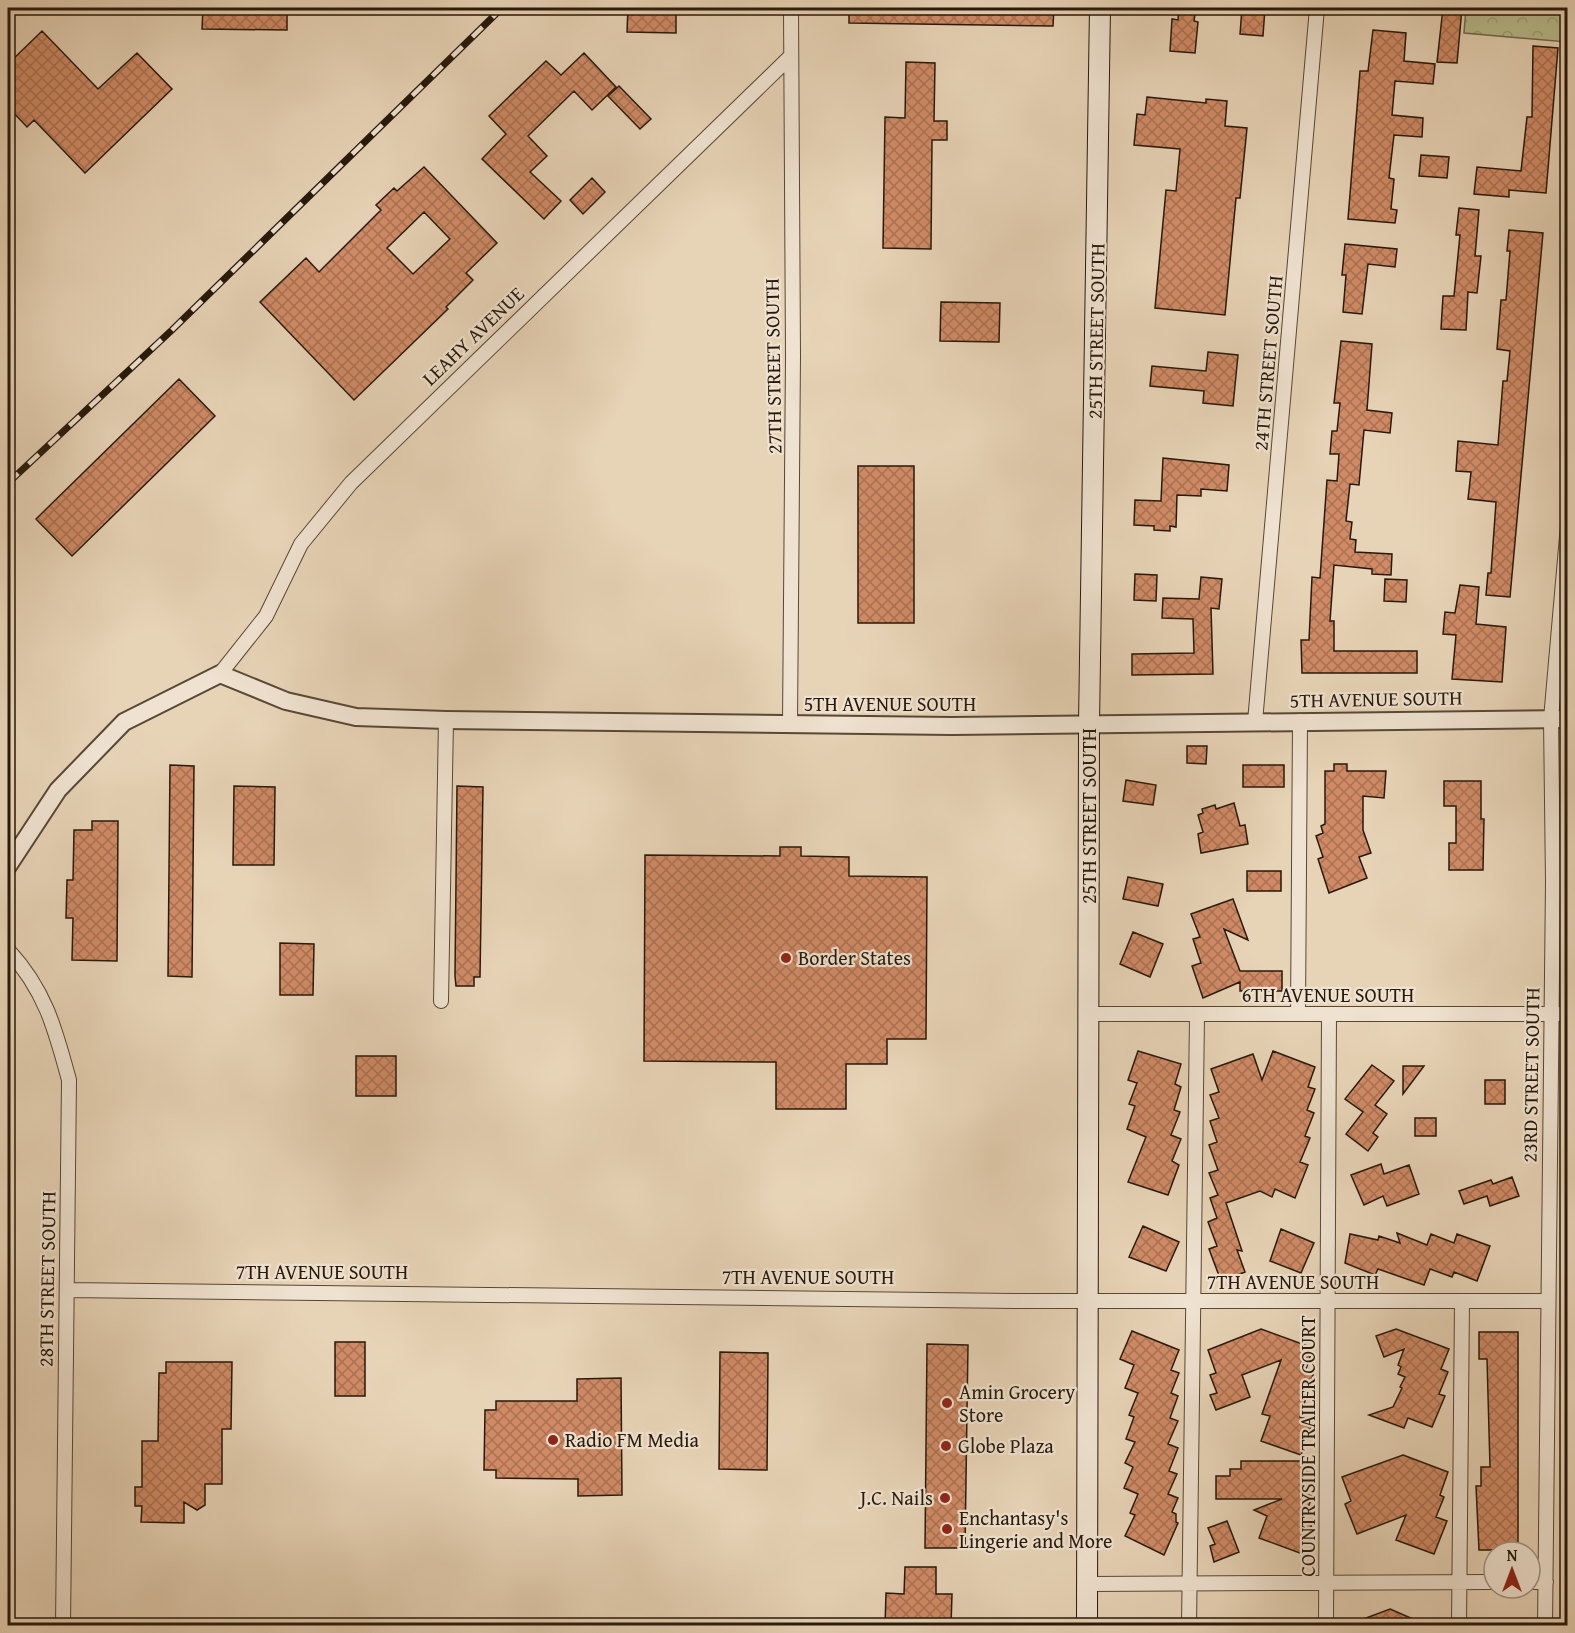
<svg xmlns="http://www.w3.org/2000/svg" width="1575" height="1633" font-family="'Gentium Book Plus',serif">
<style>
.park{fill:url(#park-crowns);stroke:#706a4b;stroke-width:1.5}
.building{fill:url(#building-cross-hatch);stroke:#27190a;stroke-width:1.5;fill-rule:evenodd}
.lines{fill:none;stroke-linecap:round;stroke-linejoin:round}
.minor-casing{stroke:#574835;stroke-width:16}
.tertiary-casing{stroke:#574835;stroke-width:20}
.secondary-casing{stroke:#27190a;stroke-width:22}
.minor{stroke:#efe2d0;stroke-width:14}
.tertiary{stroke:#efe2d0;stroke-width:16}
.secondary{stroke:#efe2d0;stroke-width:20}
.rail-casing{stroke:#27190a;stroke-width:7}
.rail{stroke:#efe2d0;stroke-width:4.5;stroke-dasharray:14;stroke-linecap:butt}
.poi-dot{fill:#8f2418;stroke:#efe2d0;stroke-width:2}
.labels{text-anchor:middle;stroke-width:4.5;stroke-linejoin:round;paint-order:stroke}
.street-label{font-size:20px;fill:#27190a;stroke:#efe2d0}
.poi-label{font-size:20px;fill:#27190a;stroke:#efe2d0;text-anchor:start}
</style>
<defs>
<pattern id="park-crowns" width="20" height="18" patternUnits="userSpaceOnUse" patternTransform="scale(1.5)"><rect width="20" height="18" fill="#b8bb8c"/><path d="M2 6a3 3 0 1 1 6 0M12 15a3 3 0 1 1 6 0" fill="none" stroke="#9ea077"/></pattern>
<pattern id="building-cross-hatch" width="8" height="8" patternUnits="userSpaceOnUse" patternTransform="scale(1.5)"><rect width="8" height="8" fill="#d08b66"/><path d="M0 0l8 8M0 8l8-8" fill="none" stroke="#a97152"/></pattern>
</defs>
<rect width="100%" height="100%" fill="#e7d3b6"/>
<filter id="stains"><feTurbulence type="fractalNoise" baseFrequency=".00333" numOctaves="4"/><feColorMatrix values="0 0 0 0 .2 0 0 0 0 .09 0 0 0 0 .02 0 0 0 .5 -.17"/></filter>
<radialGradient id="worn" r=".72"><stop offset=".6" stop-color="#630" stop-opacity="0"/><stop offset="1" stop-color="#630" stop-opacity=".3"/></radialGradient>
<path class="park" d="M1466,8h101v34l-103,-9z"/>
<path class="building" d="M203,8h84v22l-85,-1z
M628,8h48v25l-49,-1z
M849,8h205l-1,18 -204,-3z
M1179,8h17l-2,13 4,1 -3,31 -25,-2 2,-32 6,1z
M1242,8h23l-2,28 -23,-2z
M1443,8h19l-5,55 -20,-1z
M1373,30l33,3 -2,28 31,3 -2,20 -38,-3 -3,34 31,3 -1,19 -28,-2 -5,43 5,1 -3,30 6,1 -2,13 -47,-4 12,-148h8z
M42,31l56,58 39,-36 35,36 -87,84 -51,-53 -7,7 -19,-20v-43z
M1533,46l25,2 -12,145 -37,-3v7l-35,-3 3,-27 44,4 6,-54h5z
M584,53l32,34 -24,23 -18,-19 -46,45 19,20 -17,16 31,29 -17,18 -62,-60 24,-25 -17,-18 57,-55 15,14z
M906,62l29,1 -1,58h13v19h-15l-1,109 -48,-1 2,-131 20,1z
M619,86l32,33 -11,10 -32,-33z
M1147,97l59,6v-4l21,2 -2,25 22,2 -7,70h-4l-11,117 -70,-7 11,-118 10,1 4,-42 -46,-4 3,-31 8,1z
M1421,155l28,2 -2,21 -28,-2z
M424,167l73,76 -31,30 7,7 -27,27 2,2 -94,91 -94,-98 46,-44 13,14 62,-62 -5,-5 18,-17 3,3zM424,212l26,27 -37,35 -26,-26z
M592,178l13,14 -22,22 -13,-14z
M1459,208l20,2 -4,46h6l-4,37 -9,-1 -2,38 -25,-1 2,-33h11l6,-61h-4z
M1509,230l34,3 -33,364 -24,-2 2,-22h3l5,-71 -28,-3 3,-27 -15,-1 2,-30 40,4 5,-64h4l3,-30 -13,-2 4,-49h5l4,-49h-3z
M1345,244l52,5 -2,18 -27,-3 -6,50 -19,-2 3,-37h-4z
M941,302l59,1 -1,39 -59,-1z
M1341,341l31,3 -5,66 25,3 -2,20 -26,-3 -5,55 -9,-1 -4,37 6,1 -2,17 6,1 -1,12 37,2 -1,21 -19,-1v-5l-38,-4 -4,56h4v30h83v22h-115l-1,-33h8l3,-63 8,1 7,-98 10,1 2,-27h-9l2,-23h5l3,-28h-6z
M1208,352l30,3 -5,51 -30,-3 1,-12 -54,-5 2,-20 54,5z
M179,379l36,37 -143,140 -36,-37z
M1163,458l66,7 -2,26 -26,-2v7l-24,-1 -1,32 -6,-1v5l-16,-1v-4l-20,-1 1,-25 26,1z
M858,466h56v157h-56z
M1135,574l22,1 -1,26 -22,-1z
M1201,577l21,2 -3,30 -8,-1 2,66 -81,1v-21l62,-1 -1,-34 -31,-1 1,-20 36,1z
M1385,579l22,1 -1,22 -22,-1z
M1460,585l19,2 -3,37 30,3 -4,55 -50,-3 4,-44 -13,-1 2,-22 10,1z
M1187,746h20l-1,18 -19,-1z
M1334,764h13v7h39l-2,27 -21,-2v34l8,23 -12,4 8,21 -38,15 -11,-34 5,-2 -7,-21 7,-3 -2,-7 4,-2v-53h9z
M170,765l24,1 -2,211 -24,-1z
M1243,765h41v22h-41z
M1126,780l30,5 -3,20 -30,-4z
M1444,781h37v38h3l-1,51h-34v-27h7v-37h-12z
M234,786l41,1 -1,78h-41z
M457,786l26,1 -3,190h-6v9h-18l-1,-10z
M1234,803l6,23 5,-1 3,19 -47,9 -3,-19 5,-2 -5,-17 5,-2 -1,-4 13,-4 1,4z
M92,821h26l-1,140 -45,-1 1,-42h-7l1,-38h6l1,-50h18z
M780,847h21v9l48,1v19l78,1 -1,162h-39v25h-41v45h-70v-47l-132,-1 1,-206 135,1z
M1247,871h34v20h-34z
M1128,877l35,7 -5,22 -35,-7z
M1233,899l15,41 -24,-11 16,42h42v20h-42v-9l-37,16 -11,-32 9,-3 -8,-24 7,-2 -9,-23z
M1133,932l30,12 -13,33 -30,-13z
M280,943l34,1 -1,51h-33z
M1138,1051l43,13 -6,20 6,3 -7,23 6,2 -9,23 10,4 -9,22 7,4 -11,30 -40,-13 18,-45 -19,-8 8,-23 -6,-2 8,-21 -9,-3z
M1273,1051l42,16 -7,20 7,2 -8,21 7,3 -9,23 5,2 -10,24 8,3 -13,33 -20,-9 -3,8 -12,-6 -34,12 16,48 -5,-1 8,22 -24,9 -12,-32 8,-3 -9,-24 9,-4 -7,-20 8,-3 -9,-22 9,-3 -9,-25 8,-3 -7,-21 9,-3 -9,-23 9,-3 -8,-23 42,-15 9,26z
M356,1056h40v40h-40z
M1372,1065l22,16 -19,24 12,9 -14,19 5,4 -10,14 -22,-17 17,-22 -18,-13z
M1403,1066h21l-21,28z
M1485,1080h20v24h-20z
M1415,1118h21v18h-21z
M1381,1164l3,10 25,-9 10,29 -32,12 -4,-10 -19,9 -13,-30z
M1512,1177l7,19 -29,10 -3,-10 -23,8 -5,-13 32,-11 2,4z
M1143,1226l36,16 -13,29 -37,-14z
M1281,1229l33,14 -13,30 -31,-12z
M1397,1233l30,12 4,-11 23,9 3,-9 33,12 -13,35 -23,-9 -2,5 -22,-8 -6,16 -46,-16 -3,6 -30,-12 5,-29 28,6 1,-4 21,7z
M1261,1329l52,19 -7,21 8,3 -14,45 13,4 -12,34 -40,-14 9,-25 -8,-2 19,-54 -39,15 8,22 -34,13 -6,-15 7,-2 -7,-18 6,-2 -8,-23z
M1396,1329l53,20 -8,20 7,3 -9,22 6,2 -13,31 -24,-9 -4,10 -35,-13 24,-8 9,-19 -2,-1 5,-10 -7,-3 3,-7 -3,-2 6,-16 -20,8 -8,-21z
M1132,1331l47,19 -8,20 8,3 -8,20 7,3 -8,22 8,3 -10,23 10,4 -9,23 8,3 -9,20 10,4 -6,14 4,2v8l2,1 -14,32 -39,-19 10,-21 -5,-2 8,-19 -14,-6 9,-21 -8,-4 10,-21 -9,-3 8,-22 -5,-2 9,-22 -13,-5 9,-23 -14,-6z
M1479,1332h39v218h-39l-3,-64h5v-19h9l-3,-108h-8z
M335,1342h30v54h-30z
M927,1344l41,1 -3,203h-40z
M720,1352l48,1 -1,117 -48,-1z
M166,1362h66l-1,67h-9v55h-17v21l-8,5 -13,-8v21l-43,-1 1,-16h-7v-19h7v-46h16l1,-68h7z
M621,1378l1,117 -44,1v-17l-82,-1v-8h-12l1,-60h11v-9h81v-22z
M1403,1455l45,17 -8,23 4,2 -8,20 11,4 -13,33 -38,-14 10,-25 -49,19 -12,-30 6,-3 -9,-24z
M1241,1461h68l-4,10 7,2 -7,21 7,2 -8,24 8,4 -12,29 -41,-15 8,-22 -13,-6 28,-11h-66v-23h14v-7h11z
M1227,1521l12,31 -25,10 -4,-16 5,-2 -7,-16z
M905,1567h31v27h16l-1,32h-66l1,-33 18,1z
M1390,1609l39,17h-78l-1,-2z"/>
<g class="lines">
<g class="minor-casing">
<path id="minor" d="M220,674l46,-58 35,-72 50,-61 439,-426
M1255,722l62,-714
M790,724l3,-368 -2,-348
M8,950c37,40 47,78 61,130l-6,546
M441,1001l5,-281
M1089,1014h479
M1298,1014l2,-293
M67,1290l948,11h533
M1530,1582h16
M1087,1584l407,-2
M1189,1626l8,-610
M1326,1626l3,-611
M1459,1626l3,-325
M1545,1626l8,-744 -2,-163 17,-194"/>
</g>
<g class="tertiary-casing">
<path id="tertiary" d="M8,866l50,-76 66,-68 96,-48 66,27 70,16 90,3 506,6 616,-7"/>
</g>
<g class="secondary-casing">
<path id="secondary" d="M1087,1626l2,-902 11,-716"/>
</g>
<use href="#minor" class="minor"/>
<use href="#tertiary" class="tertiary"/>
<use href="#secondary" class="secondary"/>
<g class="rail-casing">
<path id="rail" d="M8,483l164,-153 330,-322"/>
</g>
<use href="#rail" class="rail"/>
</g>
<g class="poi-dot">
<circle cx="786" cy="958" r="6"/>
<circle cx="947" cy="1403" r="6"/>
<circle cx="553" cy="1440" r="6"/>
<circle cx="946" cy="1446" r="6"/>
<circle cx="945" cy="1498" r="6"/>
<circle cx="947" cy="1529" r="6"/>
</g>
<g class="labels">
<g class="street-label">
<text transform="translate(1096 331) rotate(-89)" y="7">25TH STREET SOUTH</text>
<text transform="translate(473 336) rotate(-44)" y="7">LEAHY AVENUE</text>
<text transform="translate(1268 363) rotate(-85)" y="7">24TH STREET SOUTH</text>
<text transform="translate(773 366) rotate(-91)" y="7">27TH STREET SOUTH</text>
<text transform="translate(1376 699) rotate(-1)" y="7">5TH AVENUE SOUTH</text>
<text x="890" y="711">5TH AVENUE SOUTH</text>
<text transform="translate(1089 816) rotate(-90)" y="7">25TH STREET SOUTH</text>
<text x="1328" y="1002">6TH AVENUE SOUTH</text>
<text transform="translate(1531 1075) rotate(-89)" y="7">23RD STREET SOUTH</text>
<text x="322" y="1279">7TH AVENUE SOUTH</text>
<text x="808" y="1284">7TH AVENUE SOUTH</text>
<text transform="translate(47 1279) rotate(-89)" y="7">28TH STREET SOUTH</text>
<text x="1293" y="1289">7TH AVENUE SOUTH</text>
<text transform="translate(1308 1446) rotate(-90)" y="7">COUNTRYSIDE TRAILER COURT</text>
</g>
<g class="poi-label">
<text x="798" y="965">Border States</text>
<text x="959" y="1399">Amin Grocery<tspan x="959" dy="23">Store</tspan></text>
<text x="565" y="1447">Radio FM Media</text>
<text x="958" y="1453">Globe Plaza</text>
<text x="933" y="1505" text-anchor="end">J.C. Nails</text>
<text x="959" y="1525">Enchantasy's<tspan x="959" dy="23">Lingerie and More</tspan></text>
</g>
</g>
<rect width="1575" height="1633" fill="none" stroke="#e7d3b6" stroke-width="30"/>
<rect x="9" y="9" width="1557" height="1615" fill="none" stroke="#27190a" stroke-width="3"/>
<rect x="15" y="15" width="1545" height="1603" fill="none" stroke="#27190a" stroke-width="1.5"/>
<g transform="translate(1512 1570)"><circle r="28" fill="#efe2d0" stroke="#9f9281" stroke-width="1.5"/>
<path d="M0-4.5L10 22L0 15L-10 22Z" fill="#8f2418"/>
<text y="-9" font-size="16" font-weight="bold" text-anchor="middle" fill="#27190a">N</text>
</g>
<rect width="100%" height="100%" filter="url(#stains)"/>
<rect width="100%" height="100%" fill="url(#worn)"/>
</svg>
